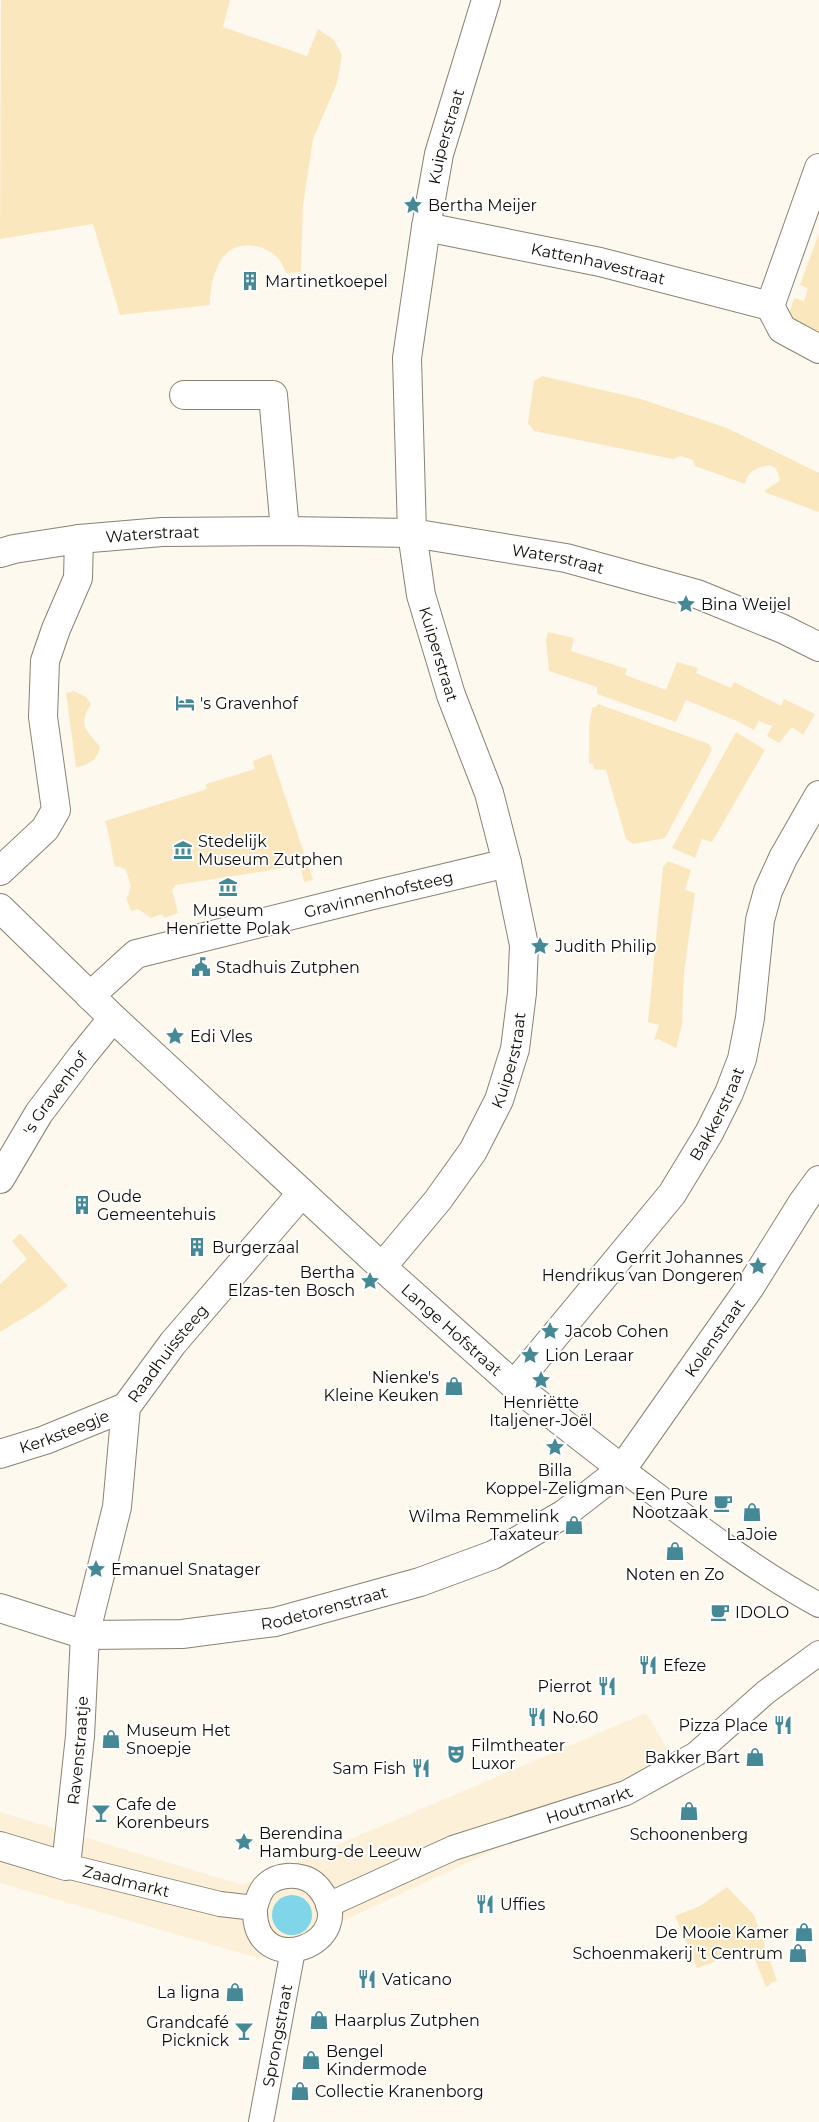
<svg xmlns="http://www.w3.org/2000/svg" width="819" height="2122" font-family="Montserrat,sans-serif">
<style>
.built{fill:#fcf0d8}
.green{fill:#fbe7be}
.water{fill:#80d6e8}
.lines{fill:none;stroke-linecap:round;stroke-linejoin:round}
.pedestrian-casing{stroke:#898273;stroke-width:26}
.minor-casing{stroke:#898273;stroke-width:30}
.pedestrian{stroke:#fff;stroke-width:24}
.minor{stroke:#fff;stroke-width:28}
.labels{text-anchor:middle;stroke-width:4;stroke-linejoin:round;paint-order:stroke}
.street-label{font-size:16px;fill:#0f0c07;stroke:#fff}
.poi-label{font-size:16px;fill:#0f0c07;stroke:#fff;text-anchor:start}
</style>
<rect width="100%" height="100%" fill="#fef9ee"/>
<path class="built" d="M646,1713l31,52 -416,194 -261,-76v-71l243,73z"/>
<path class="green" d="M1,0h229l-7,27 84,29 11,-27 16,11 8,15 -5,28 -24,56 -10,66 -2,67 -15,1c-2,-4 -4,-10 -7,-14 -14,-15 -41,-20 -55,-3 -11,14 -14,32 -14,49l-90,10 -27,-91 -93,15z
M819,233v106l-25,-14 -5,-11 5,-16 10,3 4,-13 -8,-3z
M542,376l99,23 86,29 92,45v39l-55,-20c5,-6 11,-7 16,-12l-4,-12 -6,-3c-13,2 -23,6 -25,19l-50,-18 -2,-6 -12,-4 -8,3 -139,-28 -6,-8 6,-42z
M548,632l26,6 -3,13 56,18 -2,6 41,15 11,-28 21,6 -2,5 35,15 3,-6 47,24 3,-7 31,15 -12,21 -11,-8 -13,16 -12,-7 5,-10 -13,-5 -5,9 -15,-8 -53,-22 -10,22 -79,-28v-7l-48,-16 -3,-31z
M74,691l12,6 5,7c-14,23 -4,26 9,43 -3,13 -11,18 -24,20l-10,-74z
M598,704l111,40 3,6 -47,88 -32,6 -7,-5 -20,-69 -12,-1 -1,-5 -4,-1v-36l3,-19 4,-1z
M736,732l29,18 -53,92 -10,-3 -7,19 -23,-10z
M271,754l42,126 -9,2 -3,-13 -4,-3 -121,19 -4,5 6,23 -14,5 -2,-4 -11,4 -13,-9 -7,2 -5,-14 2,-1 3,-10 -5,-16 -8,-4 -3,1c-4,-16 -5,-31 -10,-46l102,-32 -1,-5 49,-15 -2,-8z
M668,861l23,9 -6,20 10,3 -11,80 -2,52 -6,23 -18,-9 -4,1 5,-15 -11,-3 15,-155z
M20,1233l48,53 -30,23 -38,23v-48l27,-25 -15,-18z
M727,1887l27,28 23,66 -7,2v2l-4,2 -15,-38 -54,19 -22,-52 25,-10z"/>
<path class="water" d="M272 1915a20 20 0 1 1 40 0a20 20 0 1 1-40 0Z"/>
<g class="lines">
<g class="pedestrian-casing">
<g id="pedestrian">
<path d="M622,1469c64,48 127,98 197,136"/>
<path id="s1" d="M66,1866l154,38 35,4c-3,76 110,36 64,-20 -13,-16 -41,-16 -55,-1 -5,6 -7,14 -9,21"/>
<path id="s2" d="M328,1905l125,-57 173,-55 70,-39 70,-62 53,-39"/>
<path id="s3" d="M261,2122l32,-172"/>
</g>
</g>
<g class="minor-casing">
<g id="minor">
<path id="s4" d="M426,227l174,35 170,44 49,-138"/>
<path d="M770,306l12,23 37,20"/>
<path d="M184,395h89l12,136"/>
<path id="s5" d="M0,553l14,-4 65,-10 83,-7 123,-1 127,2 154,25 131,36 86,35 36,18"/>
<path d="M0,871l45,-42 11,-19 -13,-93 2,-56 11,-32 22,-51 1,-39"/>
<path id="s6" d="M0,908l113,110 269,249 132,118 108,84"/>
<path id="s7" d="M90,996l46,-42 233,-58 138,-33"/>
<path id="s8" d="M0,1179l39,-66 43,-57 31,-38"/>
<path id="s9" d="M382,1267l56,-67 35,-49 26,-51 16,-51 7,-56 2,-48 -17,-82 -18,-70 -38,-98 -30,-100 -9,-62 -5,-175 19,-131 13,-73 47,-154"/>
<path id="s10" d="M514,1385l158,-191 37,-61 20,-40 13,-34 8,-41 10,-98 8,-29 15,-33 36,-63"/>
<path id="s11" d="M0,1454l45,-14 81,-33"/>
<path id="s12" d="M0,1608l85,27 97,-1 93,-12 145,-40 73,-27 71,-41 58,-45 128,-182 53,-85 16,-22"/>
<path id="s13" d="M0,1846l66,20 14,-130 5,-101 32,-128 9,-100 47,-64 129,-150"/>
</g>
</g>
<use href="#pedestrian" class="pedestrian"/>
<use href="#minor" class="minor"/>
</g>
<defs>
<g id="sight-bare" transform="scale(1.5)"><path d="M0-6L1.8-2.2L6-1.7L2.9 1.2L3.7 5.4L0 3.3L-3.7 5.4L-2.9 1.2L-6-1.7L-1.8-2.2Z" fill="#458997" stroke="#fff" stroke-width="2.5" paint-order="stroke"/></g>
<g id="building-bare" transform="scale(1.5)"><path d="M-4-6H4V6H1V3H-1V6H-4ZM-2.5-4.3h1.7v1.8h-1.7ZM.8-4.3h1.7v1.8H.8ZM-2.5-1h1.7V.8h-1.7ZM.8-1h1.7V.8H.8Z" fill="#458997" stroke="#fff" stroke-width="2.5" paint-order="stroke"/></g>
<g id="hotel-bare" transform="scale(1.5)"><path d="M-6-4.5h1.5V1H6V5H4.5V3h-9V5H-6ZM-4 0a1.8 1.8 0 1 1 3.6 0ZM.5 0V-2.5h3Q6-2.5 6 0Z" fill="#458997" stroke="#fff" stroke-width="2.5" paint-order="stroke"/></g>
<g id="museum-bare" transform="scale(1.5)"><path d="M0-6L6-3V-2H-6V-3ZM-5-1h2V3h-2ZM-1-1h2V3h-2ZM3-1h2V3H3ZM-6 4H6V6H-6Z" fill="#458997" stroke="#fff" stroke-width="2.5" paint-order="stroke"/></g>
<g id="civic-bare" transform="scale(1.5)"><path d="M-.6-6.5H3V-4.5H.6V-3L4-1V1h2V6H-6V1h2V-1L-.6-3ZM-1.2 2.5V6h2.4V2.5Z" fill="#458997" stroke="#fff" stroke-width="2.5" paint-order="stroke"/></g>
<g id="shop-bare" transform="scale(1.5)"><path d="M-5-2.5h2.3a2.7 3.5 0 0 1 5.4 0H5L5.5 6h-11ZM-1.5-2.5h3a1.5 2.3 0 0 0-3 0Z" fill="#458997" stroke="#fff" stroke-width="2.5" paint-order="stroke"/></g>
<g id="cafe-bare" transform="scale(1.5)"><path d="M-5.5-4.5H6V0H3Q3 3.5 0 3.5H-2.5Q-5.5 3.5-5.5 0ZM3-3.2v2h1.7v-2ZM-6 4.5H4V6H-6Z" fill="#458997" stroke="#fff" stroke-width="2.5" paint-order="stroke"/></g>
<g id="restaurant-bare" transform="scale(1.5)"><path d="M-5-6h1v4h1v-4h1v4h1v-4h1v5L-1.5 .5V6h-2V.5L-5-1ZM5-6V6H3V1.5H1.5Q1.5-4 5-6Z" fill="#458997" stroke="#fff" stroke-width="2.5" paint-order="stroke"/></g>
<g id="theatre-bare" transform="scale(1.5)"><path d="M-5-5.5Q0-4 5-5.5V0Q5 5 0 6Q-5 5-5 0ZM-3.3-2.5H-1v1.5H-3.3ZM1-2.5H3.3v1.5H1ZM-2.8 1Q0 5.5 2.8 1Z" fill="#458997" stroke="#fff" stroke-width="2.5" paint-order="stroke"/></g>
<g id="bar-bare" transform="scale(1.5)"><path d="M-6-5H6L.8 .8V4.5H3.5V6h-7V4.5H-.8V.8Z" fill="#458997" stroke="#fff" stroke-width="2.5" paint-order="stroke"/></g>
</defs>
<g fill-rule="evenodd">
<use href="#sight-bare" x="413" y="205"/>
<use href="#building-bare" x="250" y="281"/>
<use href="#sight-bare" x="686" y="604"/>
<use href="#hotel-bare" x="185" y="703"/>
<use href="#museum-bare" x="183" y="850"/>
<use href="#museum-bare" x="228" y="887"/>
<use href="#sight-bare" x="540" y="946"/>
<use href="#civic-bare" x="201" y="967"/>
<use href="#sight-bare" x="175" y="1036"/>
<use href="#building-bare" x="82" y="1205"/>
<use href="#building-bare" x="197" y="1247"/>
<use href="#sight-bare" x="758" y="1266"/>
<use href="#sight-bare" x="370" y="1281"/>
<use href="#sight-bare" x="550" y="1331"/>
<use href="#sight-bare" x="530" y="1355"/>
<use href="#sight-bare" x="541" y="1380"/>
<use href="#shop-bare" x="454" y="1386"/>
<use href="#sight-bare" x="555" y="1447"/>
<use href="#cafe-bare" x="723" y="1503"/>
<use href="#shop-bare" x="752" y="1512"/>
<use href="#shop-bare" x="574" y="1525"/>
<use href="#shop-bare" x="675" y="1551"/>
<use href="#sight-bare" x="96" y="1569"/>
<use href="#cafe-bare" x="720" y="1612"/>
<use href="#restaurant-bare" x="648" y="1665"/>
<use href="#restaurant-bare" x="607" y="1686"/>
<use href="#restaurant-bare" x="537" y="1717"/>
<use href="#restaurant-bare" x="783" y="1725"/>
<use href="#shop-bare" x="111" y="1739"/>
<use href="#theatre-bare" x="456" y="1754"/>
<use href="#shop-bare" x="755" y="1757"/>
<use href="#restaurant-bare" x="421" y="1768"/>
<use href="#shop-bare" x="689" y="1811"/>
<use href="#bar-bare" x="101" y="1813"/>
<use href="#sight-bare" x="244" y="1842"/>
<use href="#restaurant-bare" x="485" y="1904"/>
<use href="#shop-bare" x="804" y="1932"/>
<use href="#shop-bare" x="798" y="1953"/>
<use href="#restaurant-bare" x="367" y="1979"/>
<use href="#shop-bare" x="235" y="1992"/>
<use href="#shop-bare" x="319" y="2020"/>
<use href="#bar-bare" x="244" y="2031"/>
<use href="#shop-bare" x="311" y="2060"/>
<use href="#shop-bare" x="300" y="2091"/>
</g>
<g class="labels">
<g class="street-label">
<text dy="6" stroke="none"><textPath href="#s9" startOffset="1191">Kuiperstraat</textPath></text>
<text dy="6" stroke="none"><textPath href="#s4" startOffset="176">Kattenhavestraat</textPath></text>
<text dy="6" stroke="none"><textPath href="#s5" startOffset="154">Waterstraat</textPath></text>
<text dy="6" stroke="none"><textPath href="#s5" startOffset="562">Waterstraat</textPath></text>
<text transform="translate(439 654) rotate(73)" y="6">Kuiperstraat</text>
<text dy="6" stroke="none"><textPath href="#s7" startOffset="312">Gravinnenhofsteeg</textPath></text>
<text dy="6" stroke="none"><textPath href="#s9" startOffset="246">Kuiperstraat</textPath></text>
<text dy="6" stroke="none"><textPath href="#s8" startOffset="102">'s Gravenhof</textPath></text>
<text dy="6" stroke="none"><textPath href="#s10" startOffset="340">Bakkerstraat</textPath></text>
<text dy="6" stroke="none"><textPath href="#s6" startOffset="618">Lange Hofstraat</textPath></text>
<text dy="6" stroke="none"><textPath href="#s12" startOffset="824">Kolenstraat</textPath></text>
<text dy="6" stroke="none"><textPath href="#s13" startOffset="601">Raadhuissteeg</textPath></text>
<text dy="6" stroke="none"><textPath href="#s11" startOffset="68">Kerksteegje</textPath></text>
<text dy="6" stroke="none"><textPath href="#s12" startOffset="331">Rodetorenstraat</textPath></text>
<text dy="6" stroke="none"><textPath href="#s13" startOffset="185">Ravenstraatje</textPath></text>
<text dy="6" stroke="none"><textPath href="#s2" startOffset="280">Houtmarkt</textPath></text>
<text dy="6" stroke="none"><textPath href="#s1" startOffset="62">Zaadmarkt</textPath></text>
<text dy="6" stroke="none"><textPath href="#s3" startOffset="88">Sprongstraat</textPath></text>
</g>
<g class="poi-label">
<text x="428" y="211">Bertha Meijer</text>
<text x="265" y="287">Martinetkoepel</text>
<text x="701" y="610">Bina Weijel</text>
<text x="200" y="709">'s Gravenhof</text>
<text x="198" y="847">Stedelijk<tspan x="198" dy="18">Museum Zutphen</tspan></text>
<text x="228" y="916" text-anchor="middle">Museum<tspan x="228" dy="18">Henriette Polak</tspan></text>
<text x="555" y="952">Judith Philip</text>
<text x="216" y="973">Stadhuis Zutphen</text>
<text x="190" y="1042">Edi Vles</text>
<text x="97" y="1202">Oude<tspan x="97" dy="18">Gemeentehuis</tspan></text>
<text x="212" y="1253">Burgerzaal</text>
<text x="743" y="1263" text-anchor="end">Gerrit Johannes<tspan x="743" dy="18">Hendrikus van Dongeren</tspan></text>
<text x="355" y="1278" text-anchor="end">Bertha<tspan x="355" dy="18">Elzas-ten Bosch</tspan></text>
<text x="565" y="1337">Jacob Cohen</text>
<text x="545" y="1361">Lion Leraar</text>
<text x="439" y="1383" text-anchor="end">Nienke's<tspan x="439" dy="18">Kleine Keuken</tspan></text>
<text x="541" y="1408" text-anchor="middle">Henriëtte<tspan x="541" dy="18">Italjener-Joël</tspan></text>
<text x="555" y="1476" text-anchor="middle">Billa<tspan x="555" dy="18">Koppel-Zeligman</tspan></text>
<text x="708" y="1500" text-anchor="end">Een Pure<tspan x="708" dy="18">Nootzaak</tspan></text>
<text x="559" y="1522" text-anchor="end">Wilma Remmelink<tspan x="559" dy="18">Taxateur</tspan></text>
<text x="752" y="1540" text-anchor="middle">LaJoie</text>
<text x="111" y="1575">Emanuel Snatager</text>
<text x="675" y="1580" text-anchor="middle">Noten en Zo</text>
<text x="735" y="1618">IDOLO</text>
<text x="663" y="1671">Efeze</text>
<text x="592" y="1692" text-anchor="end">Pierrot</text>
<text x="552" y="1723">No.60</text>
<text x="768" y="1731" text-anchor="end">Pizza Place</text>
<text x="126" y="1736">Museum Het<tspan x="126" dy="18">Snoepje</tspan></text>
<text x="471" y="1751">Filmtheater<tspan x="471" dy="18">Luxor</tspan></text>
<text x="740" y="1763" text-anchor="end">Bakker Bart</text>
<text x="406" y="1774" text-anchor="end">Sam Fish</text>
<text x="116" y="1810">Cafe de<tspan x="116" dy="18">Korenbeurs</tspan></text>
<text x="259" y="1839">Berendina<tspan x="259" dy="18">Hamburg-de Leeuw</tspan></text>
<text x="689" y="1840" text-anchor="middle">Schoonenberg</text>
<text x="500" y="1910">Uffies</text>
<text x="789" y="1938" text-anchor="end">De Mooie Kamer</text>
<text x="783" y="1959" text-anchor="end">Schoenmakerij 't Centrum</text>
<text x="382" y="1985">Vaticano</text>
<text x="220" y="1998" text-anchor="end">La ligna</text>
<text x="334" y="2026">Haarplus Zutphen</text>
<text x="229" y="2028" text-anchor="end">Grandcafé<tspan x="229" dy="18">Picknick</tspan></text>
<text x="326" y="2057">Bengel<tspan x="326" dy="18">Kindermode</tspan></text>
<text x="315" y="2097">Collectie Kranenborg</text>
</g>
</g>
</svg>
